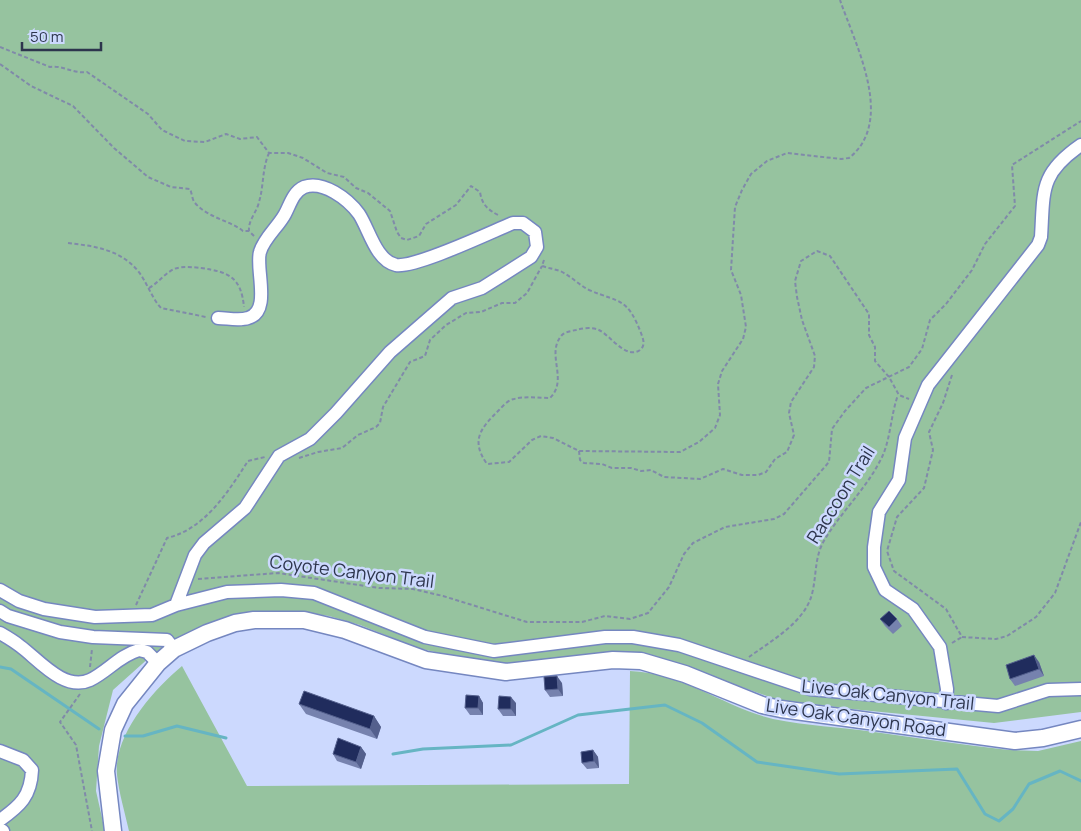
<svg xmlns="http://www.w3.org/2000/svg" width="1081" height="831" font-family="Manrope,sans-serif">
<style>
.green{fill:#96c39f}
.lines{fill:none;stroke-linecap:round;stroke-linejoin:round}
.stream{stroke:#66b5c3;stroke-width:3}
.minor-casing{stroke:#7587c0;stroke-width:15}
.major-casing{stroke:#7587c0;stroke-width:19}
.path{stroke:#808aa9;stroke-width:2;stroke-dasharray:4 2.5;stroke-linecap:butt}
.minor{stroke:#fff;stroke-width:12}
.major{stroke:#fff;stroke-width:16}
.wall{fill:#7682ae}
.shaded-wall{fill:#54608d}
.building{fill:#202c5d;stroke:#54608d}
.labels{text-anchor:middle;stroke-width:5;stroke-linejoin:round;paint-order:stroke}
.street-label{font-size:18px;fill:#2d354d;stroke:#ccd9fe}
</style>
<rect width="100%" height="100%" fill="#ccd9fe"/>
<path class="green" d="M0,0h1081v712l-87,11 -133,-13 -83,-10 -107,-38 -158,4 -57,-9 -38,-9 -58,-23 -31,-9 -35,-5 -38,2 -65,19 -40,24 -38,34 -14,56 -3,45 9,40h-105z
M182,666l65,120 382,-2 1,-113c55,2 93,36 143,48 33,7 67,8 101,13 45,6 90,13 135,18l29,1 43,-10v90h-952c-4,-18 -10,-38 -12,-56 -4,-40 37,-86 65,-109z"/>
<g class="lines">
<path class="stream" d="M0,667l11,2 88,60
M125,736h18l34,-10 49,12
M393,754l30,-5 88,-4 67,-30 87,-10 37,18 55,39 82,12 118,-5 28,45 14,7 14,-12 16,-25 31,-13 21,10"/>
<g class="minor-casing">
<path id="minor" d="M0,590l19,11 25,8 51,8 57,-2 24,-10 51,-13 54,-2 33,3 111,44 69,14 111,-14h28l46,8 131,44 188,17 50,-16 33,-1
M176,605l19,-50 9,-12 41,-35 34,-52 31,-17 26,-26 54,-61 62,-54 30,-10 49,-31 6,-10 -2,-15 -12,-9h-10c-22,9 -97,45 -117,42 -20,-4 -27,-36 -37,-51 -11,-15 -36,-34 -55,-27 -11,5 -14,18 -19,27 -7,13 -21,24 -25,38 -5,16 12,60 -12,66 -9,3 -21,0 -30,0
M0,611l8,5 52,16 33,5 74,3 7,9
M0,633c7,4 14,8 20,13 18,13 44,46 70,34 17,-8 30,-25 49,-30l8,2 11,11
M946,703l1,-14 -7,-42 -27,-38 -28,-19 -11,-23v-20l5,-35 20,-32 6,-42 23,-53 110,-140 3,-8c3,-46 -2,-63 40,-92
M0,751l23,9 9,10c-1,26 -12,36 -32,50
M0,829l3,2"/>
</g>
<g class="major-casing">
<path id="major" d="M113,831l-7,-60 7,-41 12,-26 33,-41 16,-14 33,-16 28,-10 19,-3h50l41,10 81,30 80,12 107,-12 28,1 44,13 77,31 19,4 234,32 28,-3 38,-9"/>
</g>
<path class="path" d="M0,47l50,20c13,-2 23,7 37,5l61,42 14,16 23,11 20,1 21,-8 14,5 17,-2 12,16h19l15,5 24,15 17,4 12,11 12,5 22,18 7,21 4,6 6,2 12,-4 7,-12 30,-19 15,-19 9,6c2,13 8,18 20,24
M0,64l31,22 42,20 41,42 34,29 23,10 19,2c2,4 2,11 5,14 13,15 34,17 48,28h6
M254,236l-5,-5c-1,-11 8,-19 10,-29 5,-17 3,-33 10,-49
M68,243c25,3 52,6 70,28 9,11 13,26 23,37l45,9
M544,260l-2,6c6,2 12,3 18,5 11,5 19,14 29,19 31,13 38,7 52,43 2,6 5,12 -1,17 -14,10 -30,-15 -41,-20 -6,-3 -17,-2 -23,0 -5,1 -11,2 -14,5 -17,19 7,44 -12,63 -11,0 -26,-2 -36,1 -6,1 -11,7 -15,11 -18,18 -29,30 -12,54l22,-2 23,-22 9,-4 12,2 26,13 101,1 19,-10 16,-14 5,-13 -2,-31 4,-13 21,-32 3,-12 -5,-32 -10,-25 4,-63 7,-17 9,-16 16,-13 20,-8 54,6 8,-1c47,-37 6,-114 -9,-158
M149,288c9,-5 15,-14 25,-19 7,-3 19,-2 27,-1 28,4 40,9 43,39
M952,375l-9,28 -14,29 4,18 -9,38 -27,29 -10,34 7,20 52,38 16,28 34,2 11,-3 29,-19 19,-24 26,-71
M579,451l1,9 4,3 18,1 10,4h19l10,3 10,-1 13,7 36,2 23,-10 19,6h16l8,-3 9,-13 12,-7 7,-17 -5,-22 2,-11 23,-35 1,-11 -13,-36 -5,-23 -2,-16 6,-20 16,-10 13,5 39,58v21l6,12v14l14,16 10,18 10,4
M299,458l19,-6 24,-4 16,-13 18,-8 4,-4 3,-16 27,-45 15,-6 5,-16 16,-15 20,-12 15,-1 21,-9h13l12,-10 15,-27
M198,579l80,-6 101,15 34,1 30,7 84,26h55l23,-6 25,3 18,-6 21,-26 15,-33 9,-11 32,-16 49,-8 10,-5 45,-52 3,-33 13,-18 21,-23 43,-21 13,-18 8,-29 16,-16 26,-34 13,-26 30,-38 -3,-41 69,-44
M136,605l31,-67c38,-9 61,-46 81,-77l17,-4
M952,643l10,-6
M749,657c22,-16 56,-35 63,-63 5,-20 2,-37 13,-55 17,-28 40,-49 55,-78 11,-20 10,-44 18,-66
M90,667l2,-18
M80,694l-20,28 16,23 16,86"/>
<use href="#minor" class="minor"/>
<use href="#major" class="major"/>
</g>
<path class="wall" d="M880,619h17l5,7 -9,8 -8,-8z
M1039,662l5,14 -29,10 -5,-7z
M562,683l1,13 -13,1 -5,-7z
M479,696l4,7v12h-13l-5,-7z
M516,703v13h-13l-5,-7z
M299,704l75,12 7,11 -4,12 -71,-25z
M361,747l5,7 -5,15 -24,-8 -4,-7z
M593,750l5,7 1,11 -12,1 -5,-6z"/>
<path class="shaded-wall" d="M1034,655l5,7 5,14 -5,-7z
M557,676l5,7 1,13 -5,-7z
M479,696l4,7v12l-5,-7z
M511,697l5,6v13l-5,-7z
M374,716l7,11 -4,12 -7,-10z
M361,747l5,7 -5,15 -5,-7z
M593,750l5,7 1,11 -5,-7z"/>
<path class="building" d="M889,611l8,8 -8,8 -9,-8z
M1034,655l5,14 -29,10 -4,-14z
M557,676l1,13 -13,1 -1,-13z
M304,691l70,25 -4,13 -71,-25z
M466,695l13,1 -1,12h-13z
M499,696l12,1v12h-13z
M338,738l23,9 -5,15 -23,-8z
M593,750l1,11 -12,2 -1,-11z"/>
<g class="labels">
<g class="street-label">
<text transform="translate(841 495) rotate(-58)" y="6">Raccoon Trail</text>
<text transform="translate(352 572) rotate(7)" y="6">Coyote Canyon Trail</text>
<text transform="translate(888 695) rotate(6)" y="6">Live Oak Canyon Trail</text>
<text transform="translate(856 718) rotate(8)" y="6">Live Oak Canyon Road</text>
</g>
</g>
<path d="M22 42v8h79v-8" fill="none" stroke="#2d354d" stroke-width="2.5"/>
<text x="30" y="42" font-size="15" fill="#2d354d" stroke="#ccd9fe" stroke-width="4" paint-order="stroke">50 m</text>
</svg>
